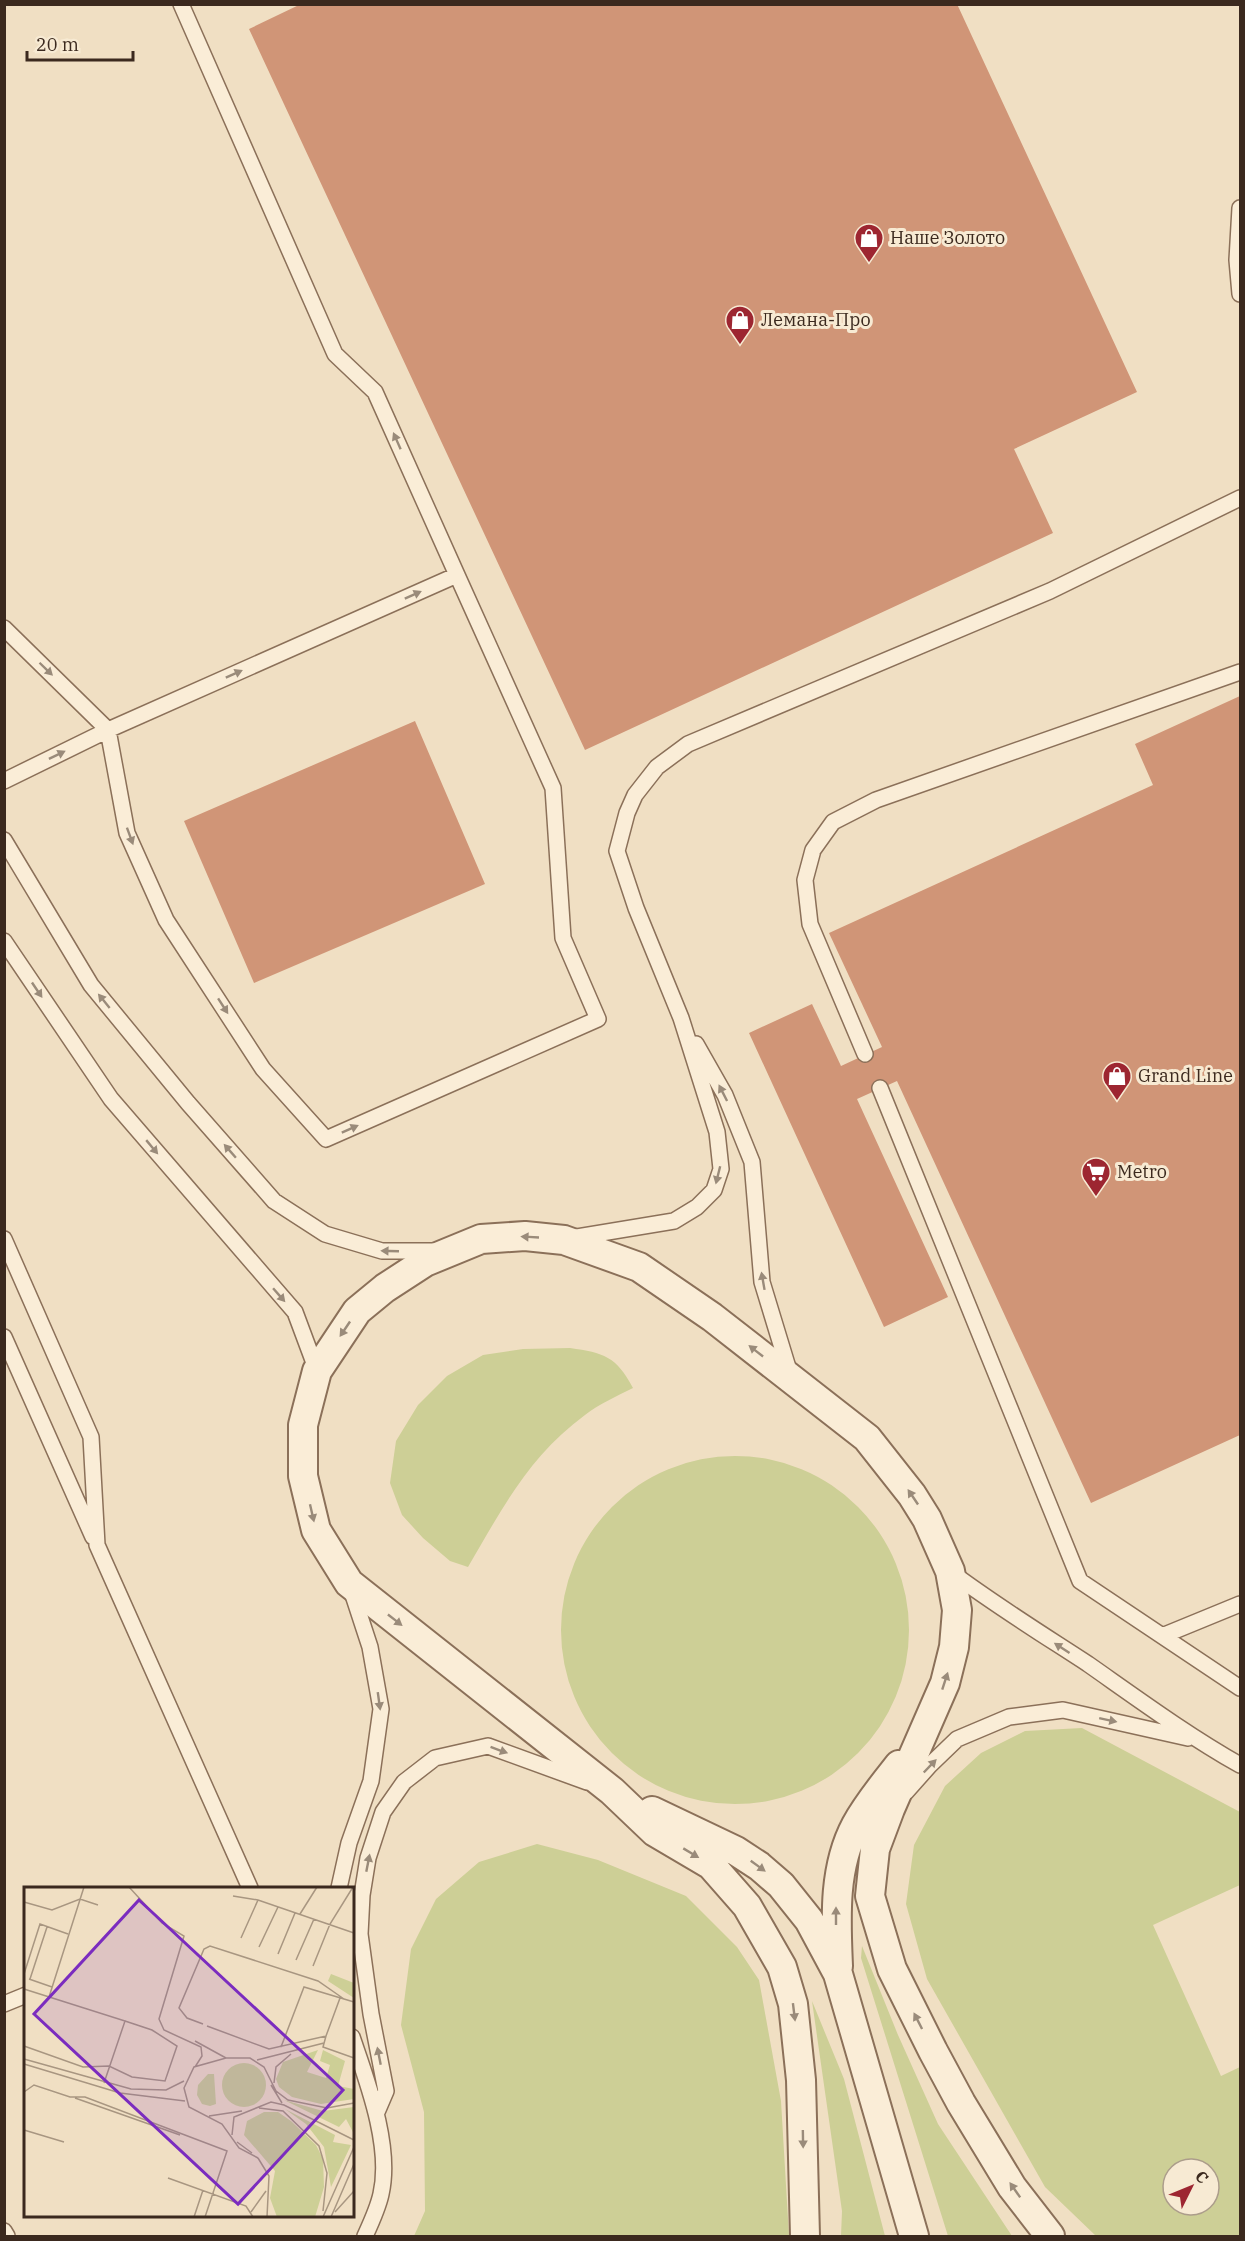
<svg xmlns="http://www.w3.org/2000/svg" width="1245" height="2241" font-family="'IBM Plex Serif',serif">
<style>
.green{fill:#cdcf96;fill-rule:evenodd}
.building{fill:#d09577}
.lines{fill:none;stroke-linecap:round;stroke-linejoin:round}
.service-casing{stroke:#8b7059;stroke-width:18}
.minor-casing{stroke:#8b7059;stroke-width:32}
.service{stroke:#faedd7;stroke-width:15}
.minor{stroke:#faedd7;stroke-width:28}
.oneway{fill:#9a8b7a}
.labels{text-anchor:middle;stroke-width:6;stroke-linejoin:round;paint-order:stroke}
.poi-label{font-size:18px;fill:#3b291e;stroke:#f7ead3;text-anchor:start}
.inset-road{fill:none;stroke:#a89681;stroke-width:1.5}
.view{fill:#7b2cbf;fill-opacity:0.15;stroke:#7b2cbf;stroke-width:3}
.inset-edge{fill:none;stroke:#3b291e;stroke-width:3}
</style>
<rect width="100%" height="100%" fill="#f0dfc3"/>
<path class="green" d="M570,1348c34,5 46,8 63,40 -16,8 -34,16 -48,27 -56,41 -83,94 -117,152l-18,-6 -27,-23 -21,-23 -12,-32 6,-42 22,-36 29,-29 36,-21 40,-6z
M561 1630a174 174 0 1 1 348 0a174 174 0 1 1-348 0Z
M1082,1728l158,84v73l-87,40 68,151 19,-9v169h-144l-51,-49 -118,-208 -21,-75 8,-59 31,-59 36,-33 44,-22zM1173,2169h36v36h-36z
M537,1844l61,16 88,36 51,51 22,33 22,121 8,135h-375l11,-25 -1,-99 -23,-87 10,-76 25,-50 43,-37z
M862,1946l36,89 40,89 74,112h-64l-87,-278z
M812,2001l32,78 41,157h-44l1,-25z"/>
<path class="building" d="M301,4h656l180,388 -123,57 39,84 -468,217 -336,-721z
M1240,696v739l-149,68 -194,-422 -40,18 91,198 -64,30 -135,-294 63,-29 29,62 41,-19 -53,-114 324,-148 -18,-41z
M415,721l70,163 -231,99 -70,-162z"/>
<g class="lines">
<g class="service-casing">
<path id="service" d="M1240,208l-3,52 3,34
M4,628l104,102 19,103 39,87 97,149 63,70 272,-120 -35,-81 -10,-150 -96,-213
M4,781l104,-51 349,-155 -82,-183 -40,-38 -154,-350
M4,840l87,145 97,118 86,98 51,33 57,17h51
M4,941l107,158 184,213 22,59
M696,1044l29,51 27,67 10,120 28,92
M865,1054l-55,-130 -5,-44 8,-30 20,-28 43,-22 364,-128
M880,1088l200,493 160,107
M571,1238l103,-17 23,-14 17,-17 7,-21 -4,-37 -36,-114 -45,-110 -19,-57 10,-38 8,-18 22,-28 31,-23 362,-153 190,-93
M4,1239l87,198 6,108 153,343
M4,1337l89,200
M951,1572c44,33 91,62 137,92 50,35 99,71 152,101
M1162,1636l78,-32
M906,1792l24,-27 27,-26 52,-22 54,-7 125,28
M339,1888l10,-45 22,-62 10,-72 -11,-62 -19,-58
M4,2004l22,-9
M352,2037c15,44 40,109 29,157 -3,14 -10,29 -16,42
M377,2112l9,-21 -15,-77 -11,-80 2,-39 6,-37 15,-46 21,-30 31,-24 53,-12 99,36
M4,2231l3,5"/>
</g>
<g class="minor-casing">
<path id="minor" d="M652,1811l84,40 23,15 22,19 28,35 29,54 76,262
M838,1966c-2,-47 -5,-98 18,-141 12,-22 28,-41 43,-60
M805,2236l-4,-156 -8,-76 -11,-37 -35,-61 -36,-41 -56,-33 -43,-41 -263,-208 -33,-53 -13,-54v-51l14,-54 40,-60 28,-23 40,-26 56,-23 44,-3 39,4 75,27 73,50 155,121 45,57 15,24 23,52 7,39 -3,37 -9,36 -55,126 -15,40 -5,47 22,73 41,82 28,52 51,84 38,49"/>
</g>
<use href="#service" class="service"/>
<use href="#minor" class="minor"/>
</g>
<defs><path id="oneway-solid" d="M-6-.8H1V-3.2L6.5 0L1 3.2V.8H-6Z" transform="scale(1.5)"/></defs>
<g class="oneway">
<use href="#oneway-solid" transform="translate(397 441) rotate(-114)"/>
<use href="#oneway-solid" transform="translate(413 595) rotate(-24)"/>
<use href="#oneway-solid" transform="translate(46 669) rotate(44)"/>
<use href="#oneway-solid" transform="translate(234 674) rotate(-24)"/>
<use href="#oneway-solid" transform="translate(57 755) rotate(-26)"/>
<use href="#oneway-solid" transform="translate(130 836) rotate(70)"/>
<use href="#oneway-solid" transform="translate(37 990) rotate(56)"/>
<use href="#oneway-solid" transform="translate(104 1001) rotate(-129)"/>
<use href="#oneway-solid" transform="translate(223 1006) rotate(57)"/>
<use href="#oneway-solid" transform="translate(723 1093) rotate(-117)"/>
<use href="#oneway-solid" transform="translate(350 1129) rotate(-24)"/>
<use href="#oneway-solid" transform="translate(152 1147) rotate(50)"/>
<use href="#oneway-solid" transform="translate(230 1151) rotate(-131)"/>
<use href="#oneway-solid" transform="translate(718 1175) rotate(104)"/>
<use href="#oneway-solid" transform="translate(530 1237) rotate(-177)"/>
<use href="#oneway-solid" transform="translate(390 1251) rotate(-178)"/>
<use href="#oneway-solid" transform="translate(763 1281) rotate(-100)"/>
<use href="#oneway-solid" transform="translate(279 1295) rotate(49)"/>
<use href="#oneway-solid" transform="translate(345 1329) rotate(124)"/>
<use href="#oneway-solid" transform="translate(756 1351) rotate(-142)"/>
<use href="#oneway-solid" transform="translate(913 1497) rotate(-124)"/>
<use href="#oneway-solid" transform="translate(312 1513) rotate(77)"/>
<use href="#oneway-solid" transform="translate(395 1620) rotate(38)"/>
<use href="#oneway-solid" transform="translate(1062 1648) rotate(-147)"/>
<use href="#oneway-solid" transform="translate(945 1681) rotate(-72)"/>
<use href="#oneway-solid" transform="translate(379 1701) rotate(82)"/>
<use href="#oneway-solid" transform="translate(1108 1720) rotate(12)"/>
<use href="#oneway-solid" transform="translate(499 1750) rotate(20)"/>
<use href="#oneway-solid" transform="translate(930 1766) rotate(-46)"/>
<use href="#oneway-solid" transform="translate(691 1853) rotate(31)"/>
<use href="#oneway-solid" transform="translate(368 1863) rotate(-79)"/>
<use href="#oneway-solid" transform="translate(758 1866) rotate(36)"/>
<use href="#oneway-solid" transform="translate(836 1916) rotate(-90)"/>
<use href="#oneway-solid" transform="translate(794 2012) rotate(83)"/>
<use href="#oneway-solid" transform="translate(918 2021) rotate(-117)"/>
<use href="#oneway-solid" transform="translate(379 2056) rotate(-101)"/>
<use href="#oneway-solid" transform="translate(803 2139) rotate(89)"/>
<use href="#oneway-solid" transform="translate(1015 2190) rotate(-125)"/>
</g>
<defs>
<g id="shop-pin" transform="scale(1.5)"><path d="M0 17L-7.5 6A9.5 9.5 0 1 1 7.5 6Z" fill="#9d2631" stroke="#f7ead3"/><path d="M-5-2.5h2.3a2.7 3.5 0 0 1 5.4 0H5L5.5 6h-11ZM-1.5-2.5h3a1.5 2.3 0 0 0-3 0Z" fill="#fff"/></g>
<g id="supermarket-pin" transform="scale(1.5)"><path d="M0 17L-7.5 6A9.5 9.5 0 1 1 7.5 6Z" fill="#9d2631" stroke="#f7ead3"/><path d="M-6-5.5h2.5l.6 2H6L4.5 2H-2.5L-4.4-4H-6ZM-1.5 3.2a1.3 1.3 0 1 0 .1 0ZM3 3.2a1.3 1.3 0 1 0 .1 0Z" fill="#fff"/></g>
</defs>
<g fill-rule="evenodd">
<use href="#shop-pin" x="869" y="238"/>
<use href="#shop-pin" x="740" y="320"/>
<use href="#shop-pin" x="1117" y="1076"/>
<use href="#supermarket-pin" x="1096" y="1172"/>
</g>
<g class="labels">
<g class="poi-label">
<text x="890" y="244">Наше Золото</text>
<text x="761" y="326">Лемана-Про</text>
<text x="1138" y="1082">Grand Line</text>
<text x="1117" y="1178">Metro</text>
</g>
</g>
<g transform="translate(24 1887)">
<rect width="330" height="330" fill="#f0dfc3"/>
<path d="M307,87l23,9v15l-26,-17zM294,163l-11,22 19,6 4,-13 -10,-4 3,-11 22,11 -7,25 16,3v10l-33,5 -29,-7 -13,-10 -3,-8 7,-17zM198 198a22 22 0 1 1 44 0a22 22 0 1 1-44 0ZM184,187h6l2,30 -6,2 -8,-2 -5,-9 1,-10zM260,213l39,11 31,-4v27l-8,-15 -7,8zM261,222l50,26 -2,7 18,3 -20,42 -7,-40 -18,-23zM240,225h14l13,9 25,24 7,14 1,28 -9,30h-38l-7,-19 5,-27 -31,-36 3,-14z" fill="#cdcf96"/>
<path class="inset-road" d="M105,0l33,36 22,13 -25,83 5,11 37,17 1,9 -7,11M209,9l25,4 96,33M0,15l28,8 28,-11 18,6M276,27l17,-27M217,51l17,-38M235,60l19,-40M254,67l17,-41M272,73l18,-41M289,79l17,-42 23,-37M0,87l16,-50 28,10M5,92l23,8M6,92l17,-52M0,102l101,32 -21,62M25,110l35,-110M179,137l-16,-6 -8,-10 25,-59 6,-3 108,35 26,18M183,139l62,23 57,-13 -3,11 31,11M302,149l14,-38M171,154l31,17M0,159l59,21 26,-1 23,11 33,4 12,-35 -25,-16 -27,-9M257,160l23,-60 50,15M0,172l107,30 35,1 18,-9M233,173l67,-17M0,177l96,29 65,8M250,196l2,-16 15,-13M247,198l11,18M0,205l10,-7 36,12h15l142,54 -22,66M51,211l105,37M235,221l24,3 36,35 8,27 -4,38M185,229l33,-5M0,243l40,12M208,248l2,-18 37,-15 13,3 70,35M213,255l15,11M234,271l-19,-10 -17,-24 -33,-17 -5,-19 10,-21 32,-9h24l14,9 12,24 12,9 39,8 27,-5M234,271l11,18 -2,41M144,291l78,28 7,11M227,325l15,-21M311,325l19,-21M170,330l9,-27M299,330l31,-70M307,330l23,-53"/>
<path class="view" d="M115,13l204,190 -105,114 -204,-190z"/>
<rect width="330" height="330" class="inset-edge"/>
</g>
<rect width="1245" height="2241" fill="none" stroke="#3b291e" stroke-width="12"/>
<g transform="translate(1191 2187) rotate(47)"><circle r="28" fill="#f7ead3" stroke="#ac9d8b" stroke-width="1.5"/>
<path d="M0-4.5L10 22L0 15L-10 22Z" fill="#9d2631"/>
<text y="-9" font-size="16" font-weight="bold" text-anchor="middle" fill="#3b291e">С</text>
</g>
<path d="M27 51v9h106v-9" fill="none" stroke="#3b291e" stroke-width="3"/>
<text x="36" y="51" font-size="18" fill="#3b291e" stroke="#f7ead3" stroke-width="4.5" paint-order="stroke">20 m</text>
</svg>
